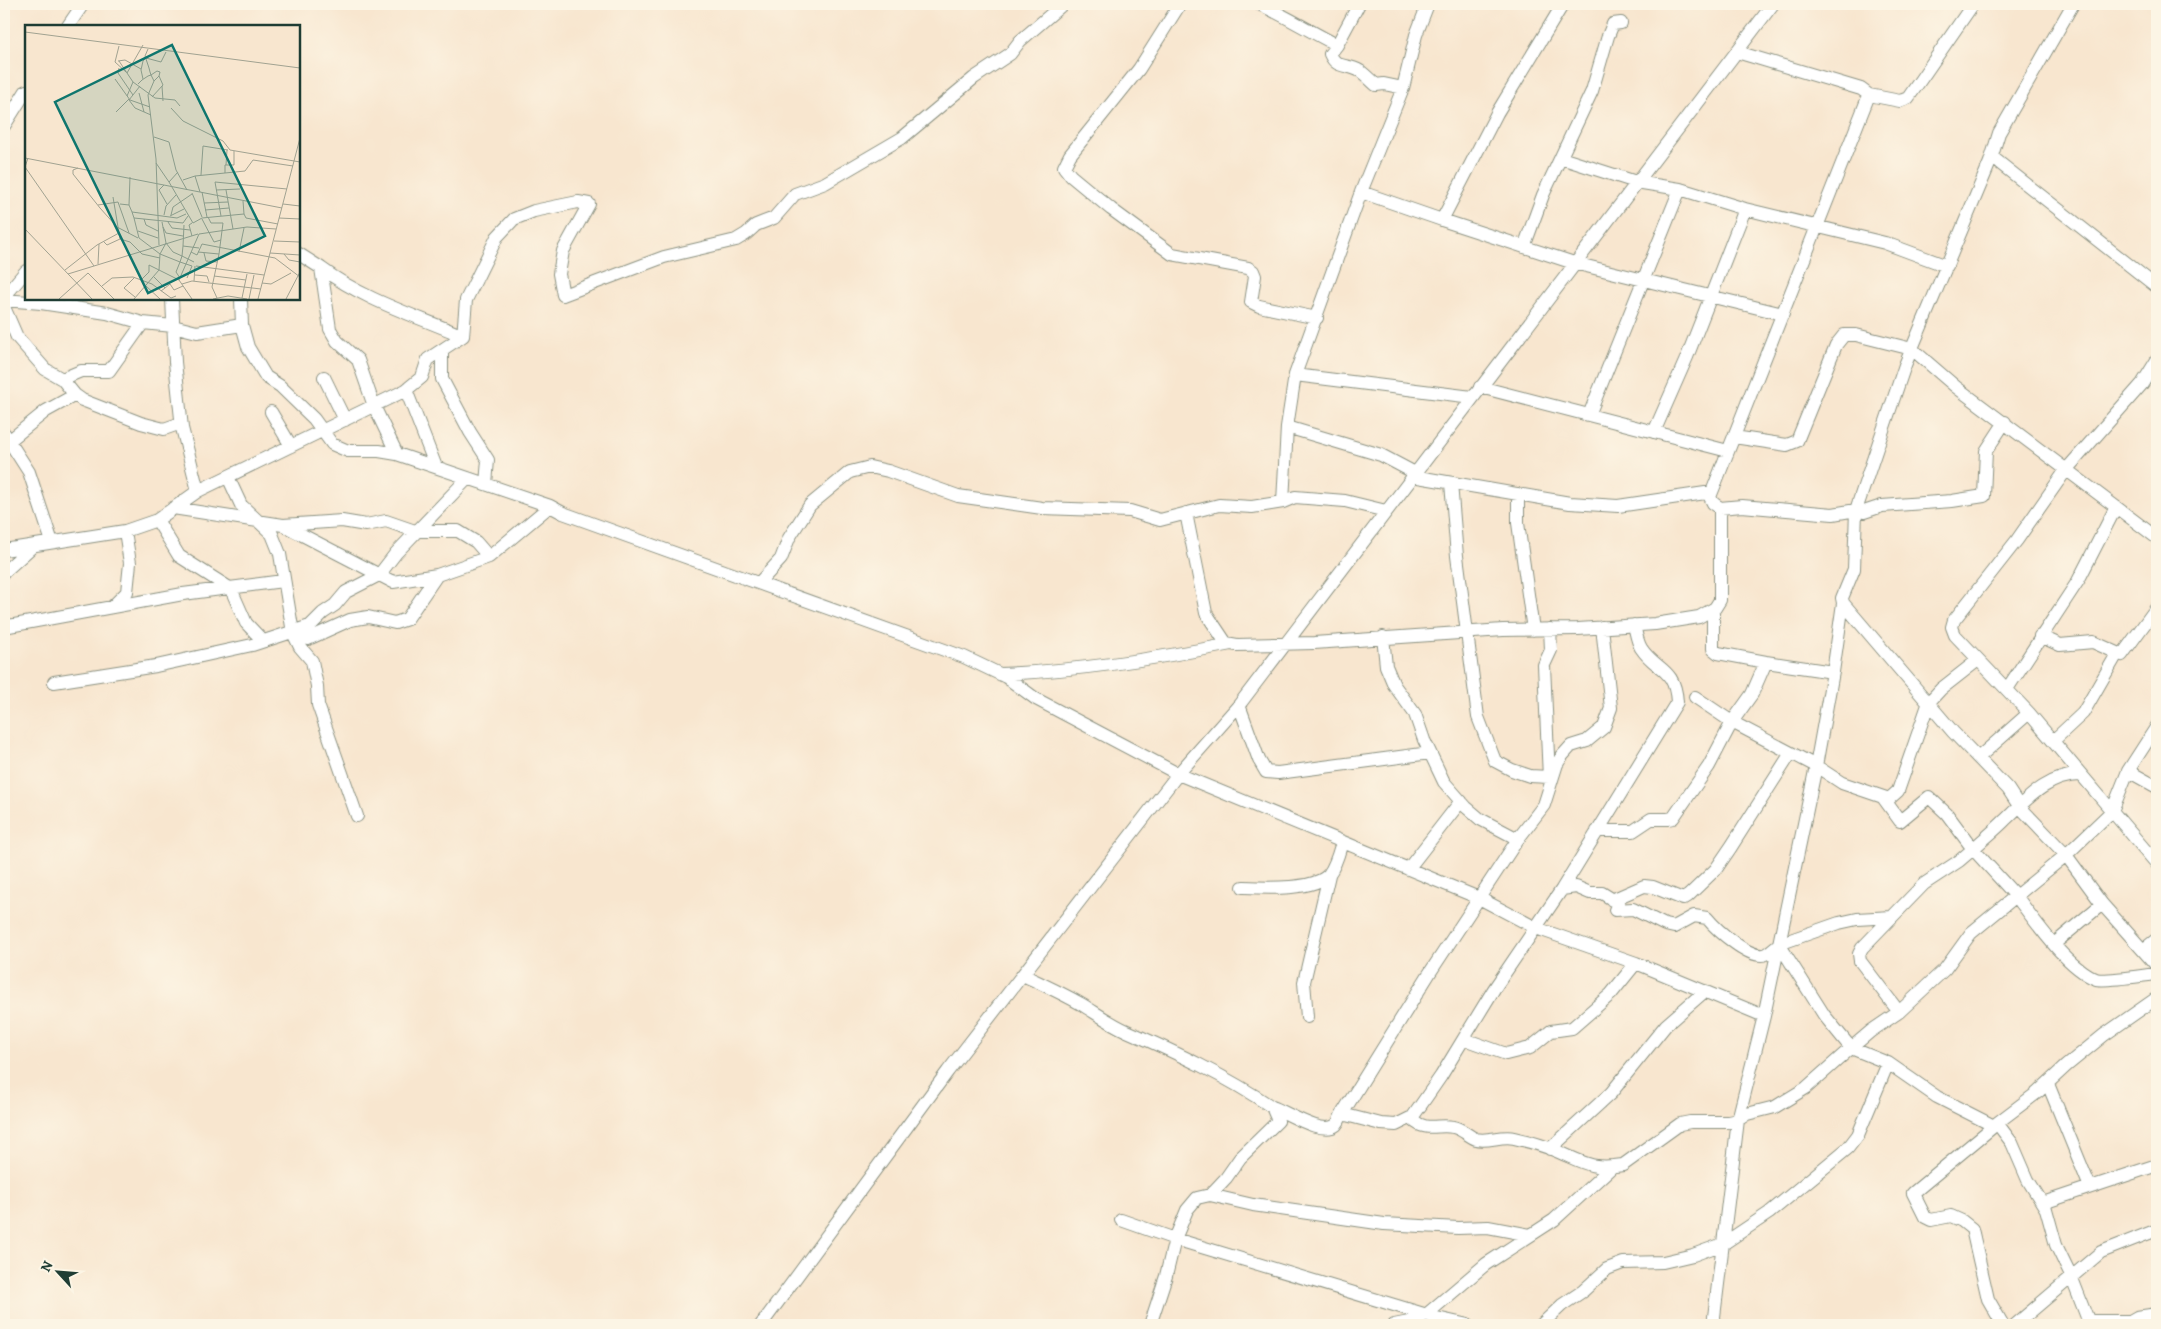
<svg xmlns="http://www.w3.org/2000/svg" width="2161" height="1329" font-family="Alegreya,serif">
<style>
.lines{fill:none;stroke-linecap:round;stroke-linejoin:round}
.minor-casing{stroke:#8c9282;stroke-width:14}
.minor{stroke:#fff;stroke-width:12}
.inset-road{fill:none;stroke:#a1a291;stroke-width:1}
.view{fill:#0f766e;fill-opacity:0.15;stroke:#0f766e;stroke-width:2.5}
.inset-edge{fill:none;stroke:#1f3d34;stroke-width:2.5}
</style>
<rect width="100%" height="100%" fill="#fcf5e5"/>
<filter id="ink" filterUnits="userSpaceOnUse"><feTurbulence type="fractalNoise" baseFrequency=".02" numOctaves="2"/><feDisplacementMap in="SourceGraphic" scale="10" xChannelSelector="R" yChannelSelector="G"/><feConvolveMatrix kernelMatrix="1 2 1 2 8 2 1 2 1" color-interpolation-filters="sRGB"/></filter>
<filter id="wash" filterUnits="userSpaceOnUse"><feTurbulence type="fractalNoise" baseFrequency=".0096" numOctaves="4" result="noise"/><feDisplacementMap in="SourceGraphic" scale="20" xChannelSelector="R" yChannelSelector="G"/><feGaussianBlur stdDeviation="1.12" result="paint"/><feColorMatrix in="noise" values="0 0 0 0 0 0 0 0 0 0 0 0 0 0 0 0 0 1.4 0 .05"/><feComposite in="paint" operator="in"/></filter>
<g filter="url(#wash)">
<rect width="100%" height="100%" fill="#f8e6cf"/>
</g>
<g filter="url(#ink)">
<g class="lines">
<g class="minor-casing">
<path id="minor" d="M1180,4l-41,65 -69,86 -6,12 7,9 40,33 61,45 76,14 5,3 2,5 -4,26 8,4 58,12
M1259,4c27,12 52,28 78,41
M1359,4l-22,41 -7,9c7,16 17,9 30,17 6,4 11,10 16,14l8,-1 19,4
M1563,4l-66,109 -55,107 132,43 209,51
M2073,4l-74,129 -9,29 -85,203 -49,145 -2,59 -12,29 1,5 110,129 55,57 11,17 47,49 36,49 55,62
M68,26l15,-22
M1869,95l31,6 8,-3 65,-94
M4,126l22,-35
M1992,157l165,130
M1561,158l75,24 44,7 65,20 140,34 62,23
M1361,192l81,28
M1524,247l19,-52 49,-104 16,-55 5,-12 8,-1
M299,254l22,14 9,61 7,12 21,19 16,46 23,48
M321,268c43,32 93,47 142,68
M4,297l22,-26
M172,299l3,63 7,66 16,63
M4,300l37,3 66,10 36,10 30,3 24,6 45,-7 -1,-26
M4,307l13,30 28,32 17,10 13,16 7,5 59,23 23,6 17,-6
M242,325l6,22 18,30 14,9 34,33 18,25 16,7h31l18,3 153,52 13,7 401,144 42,20 30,22 142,75 301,124 57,30 100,35 128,53
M442,350v29l28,53 18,28 -2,24
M1295,375l177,22
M324,377l21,43
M62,379l19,-8h28l34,-48
M1480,387l248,64
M406,390l30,77
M271,412l20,34
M1589,415l91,-226
M1287,427l94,28 34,18
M1654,432l33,-75 58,-148
M4,433l25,39 23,70
M1734,437l53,8 10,-4 39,-96 8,-10h12l56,14 44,38 160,120
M4,445l42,-34 29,-16
M1412,476l158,27 48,3 94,-14
M228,477l13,28 31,29 8,20 13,79 15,6 42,-19 18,-3 27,6 12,-4 30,-44 52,-18 61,-51
M1451,483l6,73 21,161 17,44 17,9 18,6 19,1
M1518,494v29l15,107
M1283,502l4,-75 8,-52 66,-183 42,-104 13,-53 12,-31
M173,508l110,17 110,57 44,-7
M1720,508l22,-2 91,8 23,-4 8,2 18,-6 70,-5 32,-5 2,-45 19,-29
M1186,513l20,100 20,30 11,2 77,-2 189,-13 75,-1 77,-5 44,-7 16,-9 5,-8v-92l-7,-5 -3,-6 159,-402 -8,-6 -124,-37
M157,520l22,36 52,33 15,34 17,18
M283,525l59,-4 24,4 20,-4 29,10h43l18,11 13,15
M4,550l121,-19 32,-11 41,-29 208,-101 16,-13 6,-18 35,-23 3,-36 31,-63 17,-18 20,-8 44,-9 11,2 -26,47 -4,23 4,21 101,-38 72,-17 10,-6 10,-9 18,-7 21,-24 30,-11 77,-45 72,-60 36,-24 10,-13 43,-37
M4,572l30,-27
M759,583l22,-24 8,-21 21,-33 40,-33 20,-5 18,4 70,25 84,12 88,3 30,9 59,-15 33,2 31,-5 12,-5 50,4 41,10
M112,607l15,-15 3,-29 -5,-32
M1713,609v40l5,4 48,9 67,10
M4,622l5,4 174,-32 100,-13
M1634,625c2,8 3,16 7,23 15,23 34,19 36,54l-115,187 -68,100 -53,87 -27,39 -1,5c13,12 25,4 40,7 8,1 15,9 23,12 12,3 26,-4 38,-1 13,3 28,7 40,12 29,12 36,20 69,15l57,-41 10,-2h38l10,-2 9,-6 28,-7 31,-19 45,-40 37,15 49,34 57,29 3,-3
M293,633l7,14 12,14 5,25 1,19 39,111
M2040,636l20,9 33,-3 29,13 35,-48
M1383,637l3,29 8,19 21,29 9,26 20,42 22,25 14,12 38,20
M1000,674c78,-3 155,-15 231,-30
M54,682l102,-16 96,-21 58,-19 13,-13 12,-8 11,-13 33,-17 17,-22 72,-75
M2007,689l71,-108 38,-74 41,31
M1695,697l37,25 84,44 26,17 47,16 9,-8 31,-89 12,-13 37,-29
M1239,705l20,55 7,12 12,1 152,-20
M2029,713l83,98 16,-40 29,16
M2053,741l30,-28 34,-59
M1978,758l51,-45 -74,-78 -3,-8 2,-7 63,-80 49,-70 76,-86 15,-24
M2128,771l29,-45
M1549,778l-5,-113 7,-15 -1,-21
M1597,831h36l18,-12h17l5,-1 36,-52 23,-44 20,-28 14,-32
M2157,864l-45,-53 -46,44 -50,41c19,25 51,72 80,83 8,3 50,-4 61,-5
M1408,869l53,-68
M1243,887c20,1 72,4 86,-13 7,-9 10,-22 13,-32
M1562,889l14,-2 14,6h12l16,10 -3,7 18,-1 32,16 9,2 20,-11 13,2c9,11 44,43 59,36 4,-2 9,-7 13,-10l45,71 27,33 20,-17 28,-19 46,-43 26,-36 45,-37 -43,-47c11,-10 22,-19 32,-29 22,-21 43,-45 75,-45
M1612,900l32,-14 9,1 30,12 5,-3 28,-27 15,-22 60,-94
M1892,917l-30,31 -3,6 1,7 39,51
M1779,944l60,-21 18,-4 35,-2 32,-33 35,-23 14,-12 -26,-35 -18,-17 -29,24 -16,-22
M2054,944l48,-40
M2143,950l14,-11
M1023,975c19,9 39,18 58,29 15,9 30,20 46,27 50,22 99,45 145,76
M1307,1017l-3,-35 25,-107
M1464,1039l42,15 24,-6 21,-17 21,-3 39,-34 25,-31
M2048,1084l42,103
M1413,1120l-3,-2 -14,7 -15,-1 -39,-10 87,-140 89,-135 26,-34 13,-41 5,-8 9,-10 16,-5 17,-14 7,-19 -9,-81
M1994,1126l-81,67 12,24 6,3 20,-4 11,5 10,8 16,70 15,26
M1550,1149l61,-56 55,-68 39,-34
M1210,1195l16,-17 14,-20 38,-37 -6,-14c15,5 50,29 64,18 3,-3 4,-7 6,-11
M2043,1203l114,-38
M1121,1220l54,19 262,79 31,7
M2088,1321h42l7,-4 20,-3
M761,1325l187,-254 230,-297 61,-69 534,-701
M1150,1325l16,-49 9,-37 12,-29 10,-12 13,-3 43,10 131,19 74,4 30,-1 42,8
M1394,1325l20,-4 13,-7 59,-50 68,-44 59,-54
M1541,1325l21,-20 21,-14 24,-22 16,-6 40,-1 30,-7 30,-11 46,-31 79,-65 10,-13 30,-72
M1713,1325l25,-205 26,-104 52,-250 17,-94 10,-69
M2015,1325l86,-73 56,-22
M2090,1325l-19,-49 -15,-31 -10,-36 -18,-29 -16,-37 -15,-20 41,-31 28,-26 38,-31 53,-37"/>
</g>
<use href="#minor" class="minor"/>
</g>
</g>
<g transform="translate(25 25)">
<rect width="275" height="275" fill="#f8e6cf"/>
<path class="inset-road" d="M0,7l275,36M94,21l-4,16 11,10M93,36l7,-1 16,9M94,36l14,21 22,16 20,2 5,6M94,43l-1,5 15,22M102,48l16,-28M90,54l15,21 20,7M118,54l-2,-9 2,-9 3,-3 15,4 5,-10M129,56l-6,14 8,64 3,86M113,59l4,-4 6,-4 3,-1 6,-4 3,1 -1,4 -5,5 -3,-6 -1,-3 -1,-4 -4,-12 3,-7M115,61l-11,14 6,8 16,7M137,61l1,15M114,68l5,19M102,71l6,-14M127,72l11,-12 -4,-9M146,83l12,13 40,20 7,9 70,12M91,87l13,-13M129,112l15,5 7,28 11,20M0,133l257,50M3,133l-3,9 69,99M131,138l13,19M201,140l1,-15M53,143l-5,2v4l27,34 17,19 21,11M153,147l-9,10 24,41 9,-5 42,-4 -1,-13M200,148v-8h9v-14M176,150l2,-29 25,4M170,151l5,16M158,155l12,-4 50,-5 8,-11 40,6M139,160l-5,5 8,14M191,165l24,-1M201,165l7,39M177,167l5,25M167,168l10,24M88,172l7,42 10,3 12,12 18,4M179,178l24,-1M95,179l9,1 3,7M258,179l17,2M73,180l20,-3 11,31M104,180l1,-28M180,185l24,-2M219,189l2,4 32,6M139,190l2,-9 10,-11M146,190l2,-8 19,-13M145,191l14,-7M196,191l-6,-34 72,7M183,192l3,6h12l-4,31M109,193l-2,-6 45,6 9,-4M254,193l21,1M119,194l2,6 12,6M177,194l12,23 7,-2M137,197l4,21 -6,11 20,8 2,-6 12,6M143,197l4,6 18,2M159,200l-1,21 16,2M138,202l3,6 17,3M0,204l67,70M113,206l20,7M167,211l-3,-11 3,-2M78,216l4,4 13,-6M249,216l26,1M141,218l7,9 9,4 1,-10M166,227l6,3 5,-11 73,14 25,19M173,227l21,2 -7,33 5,11M214,227l5,-24M179,228l2,8 11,1M245,228l30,2M259,229l5,6 11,2M73,239l1,-20M171,241l68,9M40,245l32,-25 22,-12M134,245l1,-16 -21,-16 -5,-20 49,5 5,-7M43,249l130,-40M170,250l12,1 2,6M189,251l32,4M110,252l-11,11 11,9M129,252l11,11 -4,3M155,253l-4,-6 4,-10 12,4 -5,12M116,255l8,-8v-7l10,5M154,255l20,-46 48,-7 29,2M169,256l1,-15M237,258l9,1 20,-11M157,259l10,-3 69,8M77,261l10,-8 21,-1 19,7 19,14 5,-2M121,261l14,13M140,263l5,-4 4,6 9,-4M217,273l5,-24M34,274l29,-26 26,26M109,274l25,-29 20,10 13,19M188,274l15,-3 19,3M224,274l5,-24M233,274l42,-161M261,274l14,-27"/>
<path class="view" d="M147,20l93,191 -117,57 -93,-191z"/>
<rect width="275" height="275" class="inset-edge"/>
</g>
<rect width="2161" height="1329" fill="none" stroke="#fcf5e5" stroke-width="20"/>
<g transform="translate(58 1272) rotate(296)" stroke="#fcf5e5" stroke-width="4" paint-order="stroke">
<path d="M0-4L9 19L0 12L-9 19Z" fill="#1f3d34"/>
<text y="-8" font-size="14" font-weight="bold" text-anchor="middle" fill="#1f3d34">N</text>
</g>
</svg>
